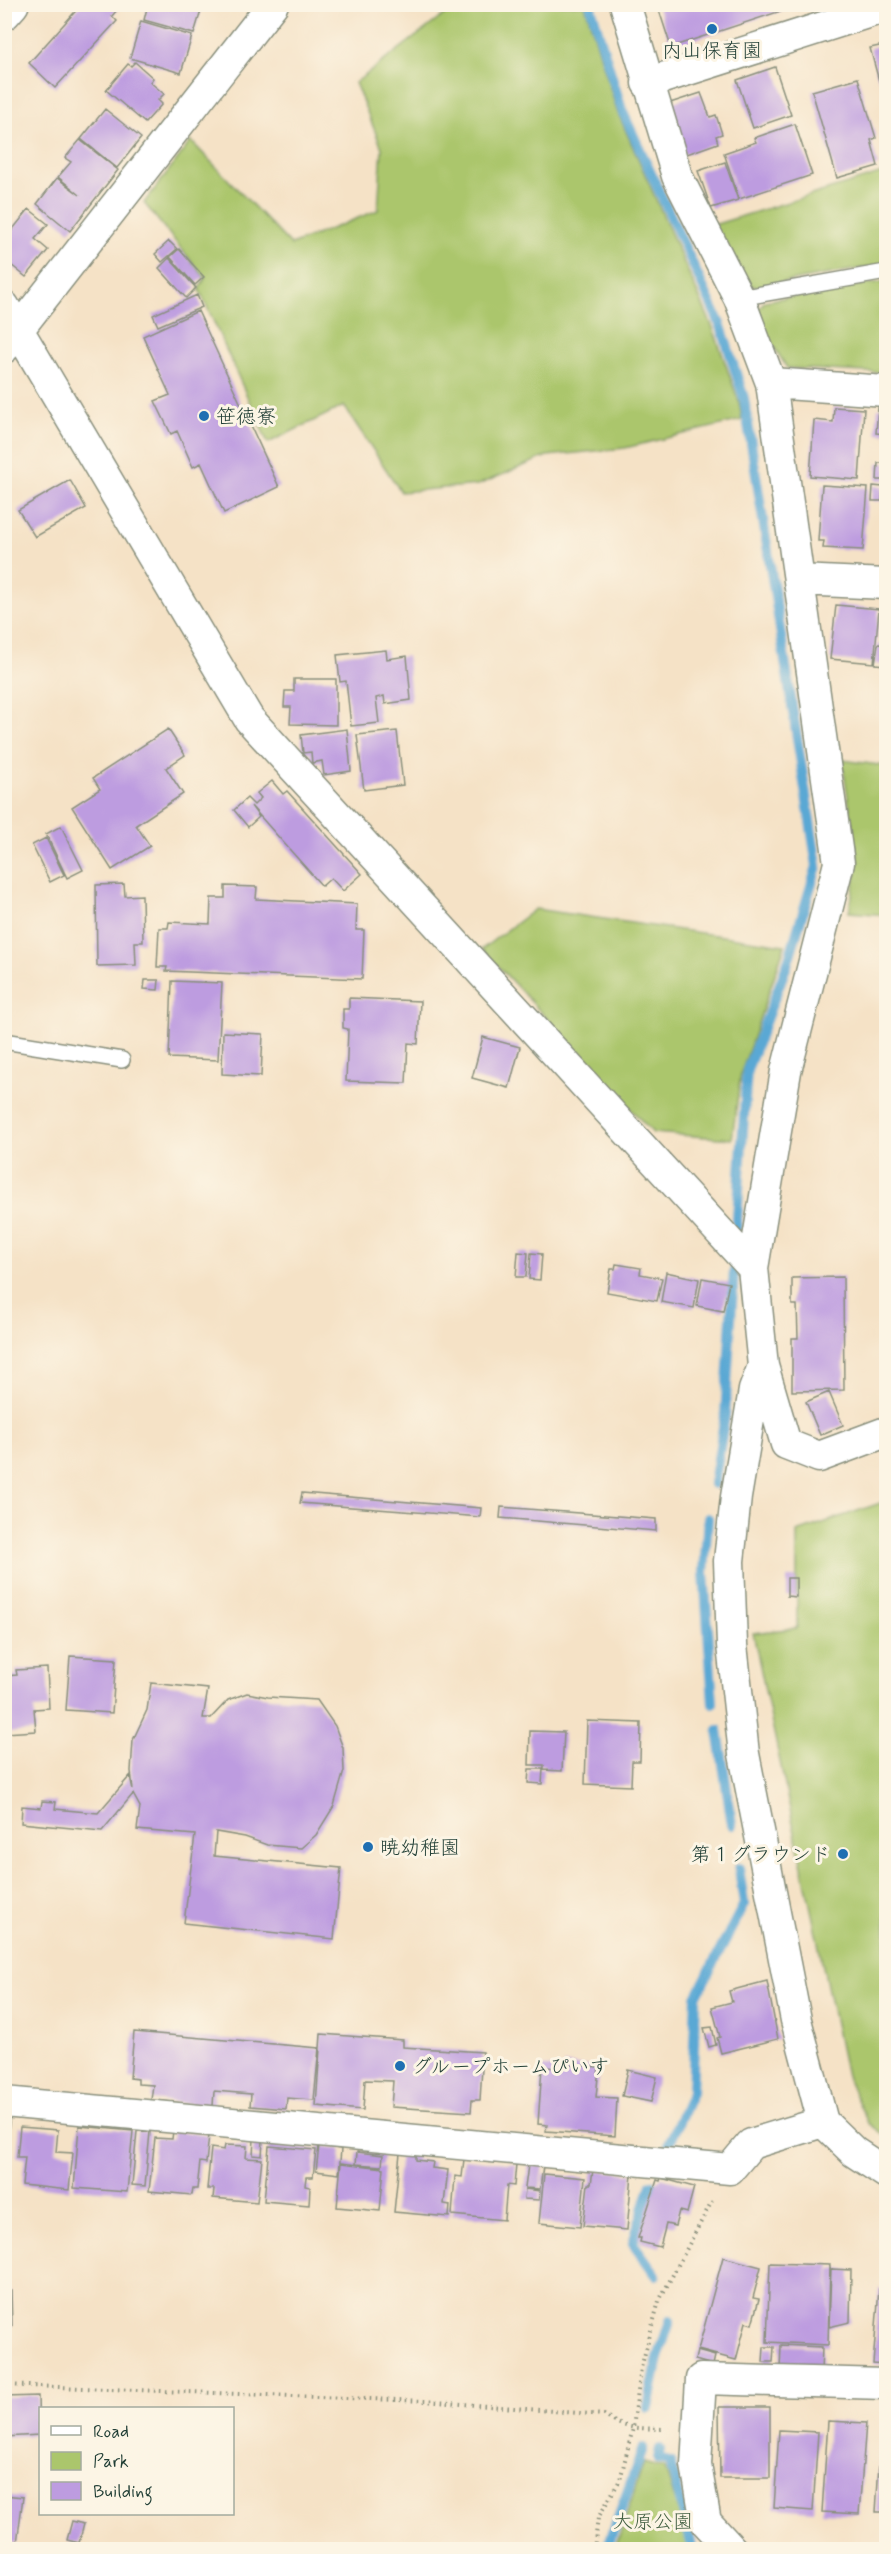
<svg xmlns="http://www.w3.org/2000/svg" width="891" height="2554" font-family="Mynerve,'Klee One',sans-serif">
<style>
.green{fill:#abc66c;stroke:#658250;stroke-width:1.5}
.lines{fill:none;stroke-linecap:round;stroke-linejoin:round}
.stream{stroke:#5aa8d4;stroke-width:10}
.building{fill:#bd9ce0}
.service-casing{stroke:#8a907d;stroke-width:18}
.minor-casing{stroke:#8a907d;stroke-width:33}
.tertiary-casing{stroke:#8a907d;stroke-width:36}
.path{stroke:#8a907d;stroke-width:4;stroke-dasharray:1.5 4.5;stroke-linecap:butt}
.service{stroke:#fff;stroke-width:15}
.minor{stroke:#fff;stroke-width:30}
.tertiary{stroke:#fff;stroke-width:33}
.poi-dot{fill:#1f6fb2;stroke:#fcf5e5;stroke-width:2}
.labels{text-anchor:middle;stroke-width:6;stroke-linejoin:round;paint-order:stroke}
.poi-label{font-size:20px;fill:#1f3d34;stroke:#fcf5e5;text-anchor:start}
.park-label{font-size:20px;fill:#425f42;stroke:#fcf5e5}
</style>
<rect width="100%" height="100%" fill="#fcf5e5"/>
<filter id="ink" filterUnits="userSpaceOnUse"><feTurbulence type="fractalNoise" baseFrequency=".0167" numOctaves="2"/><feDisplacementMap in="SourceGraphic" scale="12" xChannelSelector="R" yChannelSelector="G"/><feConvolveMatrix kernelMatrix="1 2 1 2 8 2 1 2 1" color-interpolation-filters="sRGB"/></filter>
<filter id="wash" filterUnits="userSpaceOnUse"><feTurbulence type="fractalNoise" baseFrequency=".008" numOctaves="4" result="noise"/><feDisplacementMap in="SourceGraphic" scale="24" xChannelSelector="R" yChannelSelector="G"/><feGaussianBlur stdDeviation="1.35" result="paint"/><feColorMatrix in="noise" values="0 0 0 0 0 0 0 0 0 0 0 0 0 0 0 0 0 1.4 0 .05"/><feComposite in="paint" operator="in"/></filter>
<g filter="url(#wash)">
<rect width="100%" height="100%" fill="#f5e2c6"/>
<path class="green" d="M457,5h128l32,106 96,217 26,74 3,18 -117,28 -78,8 -69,29 -77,7 -57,-86 -76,37 -69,-154 6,-11 -61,-75 47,-62 100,104 87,-35 4,-62 -27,-65z
M886,172v92l-130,23 -11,-3 -35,-58z
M886,281v92l-99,-5 -33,-54 11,-13z
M842,760l44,6v149l-37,-3 9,-51z
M535,909l250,36 -44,128 -9,66 -79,-6 -171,-184z
M886,1501v635l-18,-13 -22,-47 -93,-443 44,-5v-96z
M644,2462l21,6 25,81h-71l-2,-6z"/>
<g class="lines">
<path class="stream" d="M590,4l32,106 99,216 23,72 73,468 -30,99 -40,105 -11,164
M714,1484l11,-68 9,-145
M708,1518l-4,54 9,131
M718,1730l14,95
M669,2144l23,-52 4,-95 48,-93 -5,-36
M651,2184l-18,59 23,32
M648,2408l10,-50 12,-37
M660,2449l-2,10 12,3 23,88
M609,2550l-1,-4 35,-98"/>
</g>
<g id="blocks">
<path class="building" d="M82,4h40l-10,12 5,5 -62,67 -26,-25z
M148,4h55l-9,30 -50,-14z
M657,4h142v1l-128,42z
M810,4h19v1l-18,6z
M141,21l51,15 -11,37 -51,-15z
M884,45l2,10v24l-7,2 -9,-33z
M135,62l18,16 -3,4 14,12 -6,6 4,4 -17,19 -39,-33 22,-26 3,2z
M775,67l16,48 -38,13 -16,-48z
M858,78l18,60 -5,2 7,26 -41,12 -25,-87z
M701,93l9,24 6,-2 6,19 -6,2 2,7 -34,12 -17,-51z
M105,109l36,29 -24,30 -36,-29z
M795,124l17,51 -73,24 -15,-46 32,-11 -2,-4z
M80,140l38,30 -48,61 -33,-27 20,-26 23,17 -22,-18 13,-15 -6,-4z
M725,162l13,38 -27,8 -13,-37z
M29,209l19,15 -13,15 13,11 -22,27 -21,-17v-21z
M169,241l8,8 -15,13 -7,-8z
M179,249l25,28 -9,8 -25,-28z
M169,258l27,30 -10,10 -27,-30z
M197,295l5,12 -44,19 -5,-11z
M198,311l81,176 -55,26 -23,-50 -8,4 -16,-36 -6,3 -16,-33 15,-6 -27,-59z
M834,407l30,2 -5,71 -49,-4 4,-56 19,2z
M878,408l8,1v25l-10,-1z
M878,463h8v17h-9z
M70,480l16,28 -51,29 -17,-27z
M822,485l46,3 -5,62 -40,-2 1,-7h-6z
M873,486l10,1 -1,14h-10z
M836,605l43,4 -5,54 -44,-4z
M878,644l8,1v20l-11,-1z
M386,650l1,9 20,-3 4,44 -26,4 -1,-8 -8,2 3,25 -28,3 -5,-45 -6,1 -3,-27z
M294,679h42v46l-46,-1 1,-17h-7l1,-16h9z
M168,729l17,26 -19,13 17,26 -47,31 14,21 -38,24 -40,-63 28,-18 -7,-11z
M347,729l4,42 -27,4 -2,-14 -10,2 -1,-11 -8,1 -2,-18z
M397,731l6,54 -39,5 -7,-55z
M272,781l11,13 4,-3 75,83 -19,17 -12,-13 -9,8 -71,-80 8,11 -11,10 -14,-17 13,-12 7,7 7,-7 -4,-5z
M61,826l22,44 -16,8 -21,-44z
M46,838l18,37 -14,7 -18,-37z
M124,884l1,12 17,-1 1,47h-8l1,23 -39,1 -1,-81z
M225,886l32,1 -1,12 101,5 -1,26h8l-2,49 -196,-8 1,-4h-10l2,-39h9l1,-6 41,2 1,-26h14z
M145,980h14l-1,10 -14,-1z
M172,981l50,2 -4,77 -49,-2z
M349,998l71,3 -2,43 -10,-1 -2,40 -60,-2 2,-52 -5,-1v-19h6z
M223,1032l40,2 -2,42 -39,-2z
M483,1037l37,10 -11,41 -37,-10z
M518,1252l10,1 -2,24h-10z
M531,1253l11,1 -2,26 -11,-1z
M616,1264l25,4 -1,6 22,4 -5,23 -50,-9 4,-23h4z
M666,1272l33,7 -5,29 -33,-6z
M843,1277l1,113 -52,1v-53h6l-1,-33h-5v-27z
M702,1278l27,5 -6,28 -26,-5z
M829,1392l14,33 -23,10 -14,-33z
M302,1493l179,15 -1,9 -180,-14z
M501,1507l155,12v12l-156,-13z
M787,1578h9v19l-9,-1z
M4,1610h4l1,25h-5z
M70,1656l46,3 -4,54 -46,-3z
M47,1668l2,40 -15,1 2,22 -31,2 -1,-57 13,-1 -1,-5z
M151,1683l57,6 -5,29h8l17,-18 19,-7 21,4 49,3 18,26 8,22 1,23 -10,35 -18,29 -15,13 -34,-3 -22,-8 -29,-5 -2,24 127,12 -7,71 -150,-16 11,-88 -58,-5 3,-23 -7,-13 -31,37 -81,-8 1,-17 19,2 1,-7 14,1 -1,7 43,4 32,-37 3,14 -2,-19 2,-31 14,-30z
M587,1721l54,2 -1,38h-8l-1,25 -46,-2z
M530,1731l34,1 -2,39 -18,-1v-5h-15z
M529,1769h14l-1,15 -14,-1z
M767,1981l11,58 -57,14 -4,-15 3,-1 -8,-30 20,-5 -3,-11z
M712,2027l4,18 -7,2 -5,-19z
M134,2032l185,16 -5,52 -27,-2 -1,11 -36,-3 1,-12 -37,-3 -1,15 -62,-6 2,-15 -15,-1v-5l-8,-1z
M321,2034l82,6v7l80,5 -3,48h-8l-1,12 -80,-5 2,-26 -28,-1 -2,30 -47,-4z
M565,2064l34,3 -3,30 21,1 -2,38 -69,-5 1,-6 -9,-1 4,-57 22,1z
M628,2070l29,7 -6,25 -29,-6z
M4,2116l6,1 -2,15h-4z
M79,2126l54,5 -6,61 -53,-4z
M20,2127l38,3 -2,22 17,1 -4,37 -47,-5 3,-28h-8z
M137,2131l13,1 -5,54 -13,-1z
M173,2131l36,4 -3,28 -6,-1 -3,27h-4l-1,6 -43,-4 6,-53 17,1z
M254,2139l9,1 -1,16 -9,-1z
M225,2145l22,1 -1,12 16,1 -5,43 -44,-4 1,-9h-7l4,-41 13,2z
M269,2146l47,4 -3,27h-7l-1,9 5,1 -1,18 -45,-4z
M319,2146l22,3 -2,25 -23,-3z
M357,2152l26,3 -1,11 -26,-2z
M400,2153l16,2v5l17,2 -1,6 16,2 -4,34 6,1 -1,12 -55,-5z
M464,2159l52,5 -2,22 -7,-1 -3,35 -52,-5 3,-39 7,1z
M341,2163l43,5 -4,43 -43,-4z
M528,2165l15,1 -3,23 -15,-1z
M593,2170l39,4 -5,56 -44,-4 5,-42h3z
M544,2174l41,4 -5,49 -41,-4z
M661,2178l33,9 -7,26 -8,-2 -4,15 -9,-2 -6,23 -20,-5 1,-4h-3l19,-58 3,1z
M525,2189l15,2 -1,9 -15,-1z
M723,2257l38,10 -8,31 6,1 -7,25 -6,-2 -10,38 -38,-10z
M770,2263l60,2 -2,80 -61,-3z
M831,2269l20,1 -1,52 -21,5z
M879,2289l7,1v75l-13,-1z
M4,2291h7l1,35h-8z
M781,2345l41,2 -1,25 -41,-1z
M764,2347h10l-1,15h-10z
M697,2351l18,5 -2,9 -18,-5z
M38,2396l1,39 -35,2v-40z
M719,2407h51v71h-50z
M828,2421l38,2 -7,91 -37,-2z
M779,2430l39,2 -5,79 -39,-3z
M880,2448l6,1v63h-10z
M4,2495l19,2 -6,46 -13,-1z
M72,2521l12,3 -5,19 -12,-3z"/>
</g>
</g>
<g filter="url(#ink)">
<use href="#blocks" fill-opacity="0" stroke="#8a907d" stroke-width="1.5"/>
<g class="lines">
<g class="service-casing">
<path id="service" d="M739,298l147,-26
M4,1041l118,19"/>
</g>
<g class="minor-casing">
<path id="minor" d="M625,4l52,172 62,122 32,85 68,480 -53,208 -33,197 10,98 23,78 33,13 67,-25
M647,83l239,-76
M4,306l245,413 504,549
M4,348l269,-344
M771,383l115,8
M799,580l87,4
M763,1366l-9,24 -18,107 -7,64 3,84 12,109 52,266 27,102 31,30 32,21
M4,2102l726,67 21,-25 72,-22
M732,2550l-26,-28 -10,-57 5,-86 185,5"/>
</g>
<g class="tertiary-casing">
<path id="tertiary" d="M4,13l8,-9"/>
</g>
<path class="path" d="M4,2385l420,16 180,14c19,15 37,13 60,14
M594,2550l4,-32 22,-38 13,-52 8,-60 18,-67 53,-100"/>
<use href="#service" class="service"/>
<use href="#minor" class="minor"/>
<use href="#tertiary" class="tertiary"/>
</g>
</g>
<g class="poi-dot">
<circle cx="712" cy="29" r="6"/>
<circle cx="204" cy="416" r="6"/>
<circle cx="368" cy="1847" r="6"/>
<circle cx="843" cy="1854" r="6"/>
<circle cx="400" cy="2066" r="6"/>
</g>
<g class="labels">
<g class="poi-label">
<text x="712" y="57" text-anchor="middle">内山保育園</text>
<text x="216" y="423">笹徳寮</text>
<text x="380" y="1854">暁幼稚園</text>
<text x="831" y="1861" text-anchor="end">第１グラウンド</text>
<text x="412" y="2073">グループホームぴいす</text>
</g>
<g class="park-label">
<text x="653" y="2528">大原公園</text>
</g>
</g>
<rect width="891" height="2554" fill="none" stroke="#fcf5e5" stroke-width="24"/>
<rect x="39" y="2407" width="195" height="108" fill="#fcf5e5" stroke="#a4ab9e" stroke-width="1.5"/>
<rect x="51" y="2426" width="30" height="9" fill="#ffffff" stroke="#a4ab9e" stroke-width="1.5"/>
<text x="93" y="2437" font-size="18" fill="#1f3d34">Road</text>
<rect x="51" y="2452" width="30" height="18" fill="#abc66c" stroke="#a4ab9e" stroke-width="1.5"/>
<text x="93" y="2467" font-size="18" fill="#1f3d34">Park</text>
<rect x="51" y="2482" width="30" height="18" fill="#bd9ce0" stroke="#a4ab9e" stroke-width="1.5"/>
<text x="93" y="2497" font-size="18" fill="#1f3d34">Building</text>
</svg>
